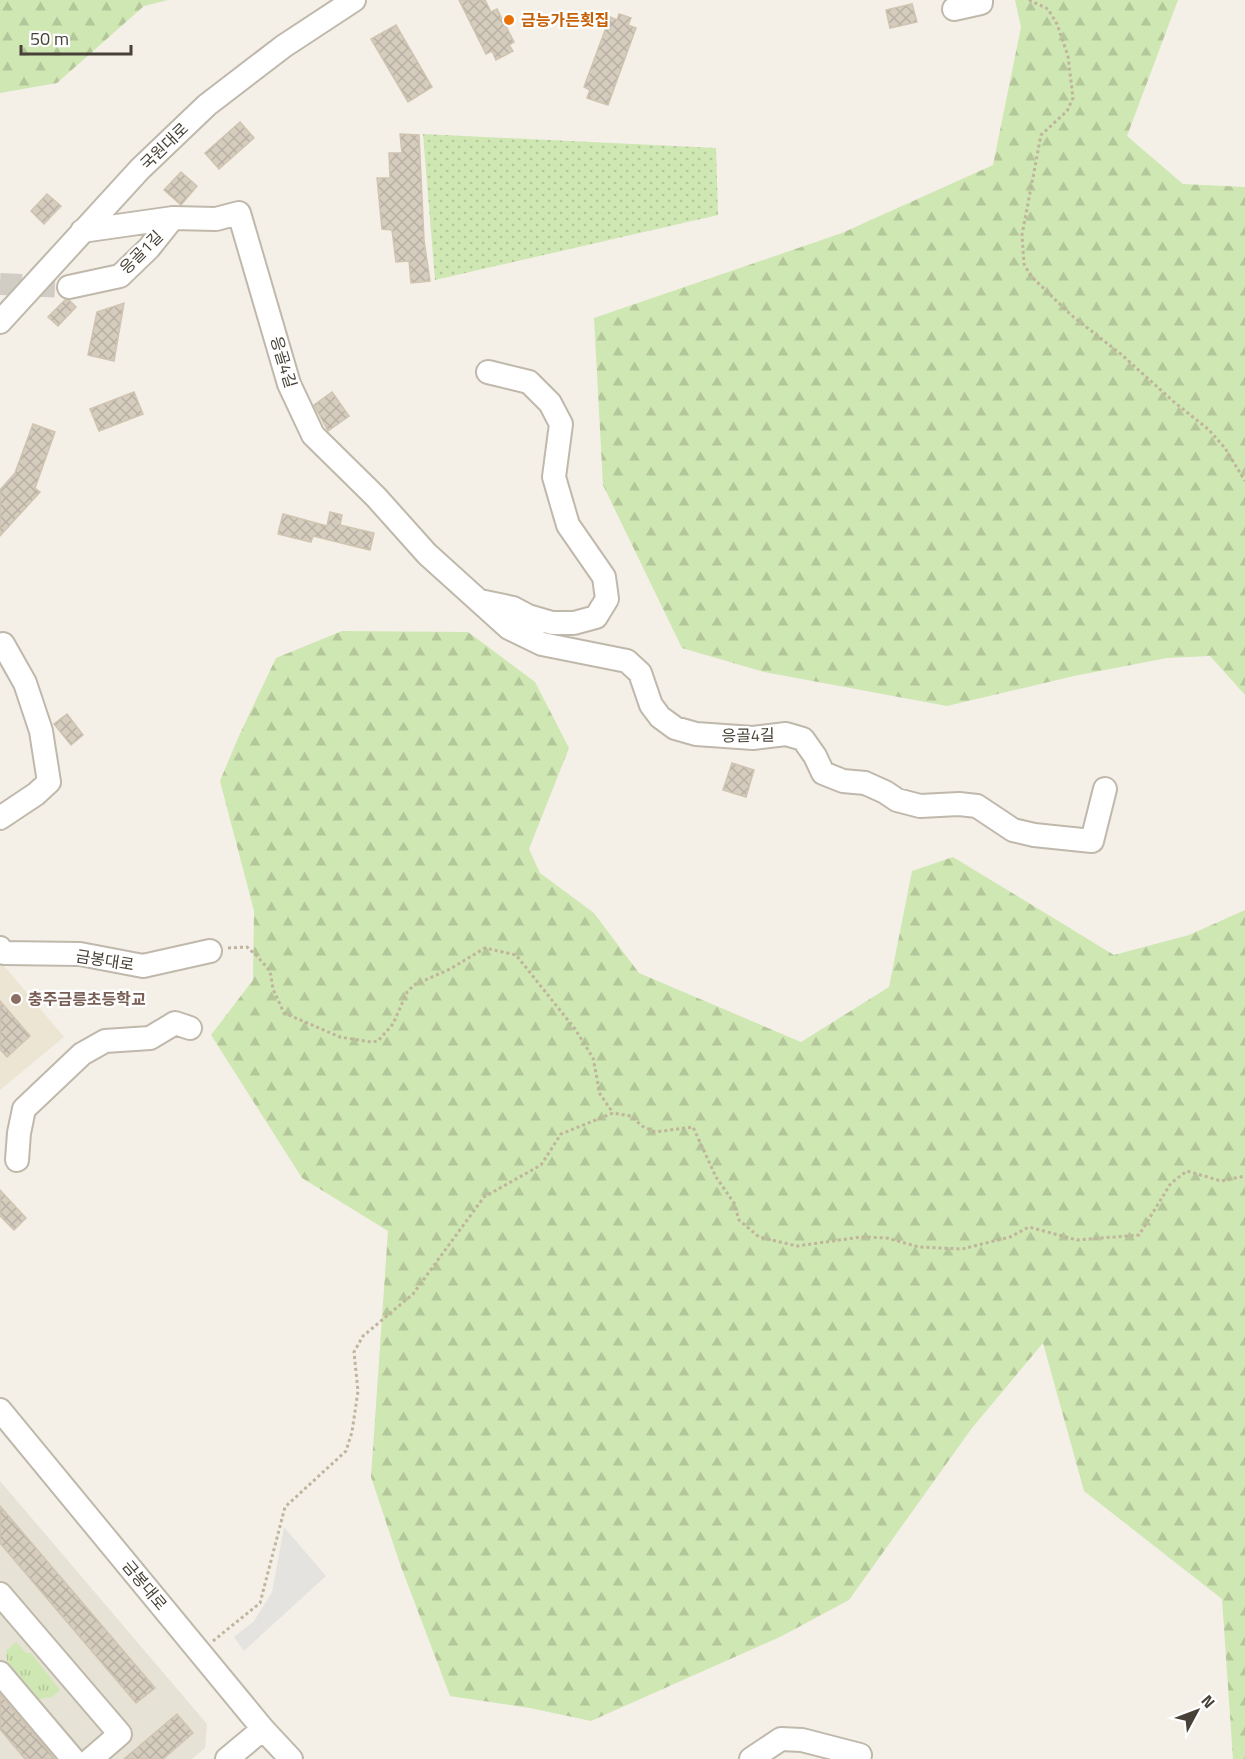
<svg xmlns="http://www.w3.org/2000/svg" width="1245" height="1759" font-family="'Titillium Web','Noto Sans KR',sans-serif">
<style>
.residential{fill:#e7e2d6}
.education{fill:#ece5d3}
.grass{fill:url(#grass-dots)}
.forest{fill:url(#forest-firs)}
.park{fill:url(#park-tufts)}
.parking{fill:#e5e3e0}
.building{fill:url(#building-cross-hatch);stroke:#d0c4b1;stroke-width:1.5}
.lines{fill:none;stroke-linecap:round;stroke-linejoin:round}
.minor-tunnel{stroke:#d1cdc5;stroke-width:22;stroke-dasharray:22 11;stroke-linecap:butt}
.minor-casing{stroke:#bfb8ab;stroke-width:26}
.path{stroke:#c0b49c;stroke-width:3;stroke-dasharray:3 3;stroke-linecap:butt}
.minor{stroke:#fff;stroke-width:22}
.food-dot{fill:#e8710a;stroke:#fff;stroke-width:2}
.education-dot{fill:#8d6e63;stroke:#fff;stroke-width:2}
.labels{text-anchor:middle;stroke-width:4.5;stroke-linejoin:round;paint-order:stroke}
.food-label{font-size:16px;font-weight:bold;fill:#c56008;stroke:#fff;text-anchor:start}
.street-label{font-size:16px;fill:#474137;stroke:#fff}
.education-label{font-size:16px;font-weight:bold;fill:#785e54;stroke:#fff;text-anchor:start}
</style>
<defs>
<pattern id="grass-dots" width="8" height="8" patternUnits="userSpaceOnUse" patternTransform="scale(1.5)"><rect width="8" height="8" fill="#cfe7b2"/><path d="M2 2h.1M6 6h.1" fill="none" stroke="#b3c79a" stroke-width="1.8" stroke-linecap="round"/></pattern>
<pattern id="forest-firs" width="22" height="20" patternUnits="userSpaceOnUse" patternTransform="scale(1.5)"><rect width="22" height="20" fill="#cfe7b2"/><path d="M5 1l3.5 6h-7zM16 11l3.5 6h-7z" fill="#b3c79a"/></pattern>
<pattern id="park-tufts" width="24" height="20" patternUnits="userSpaceOnUse" patternTransform="scale(1.5)"><rect width="24" height="20" fill="#cfe7b2"/><path d="M3 7l-1-3M5 7V3M7 7l1-3M15 17l-1-3M17 17v-4M19 17l1-3" fill="none" stroke="#b3c79a"/></pattern>
<pattern id="building-cross-hatch" width="8" height="8" patternUnits="userSpaceOnUse" patternTransform="scale(1.5)"><rect width="8" height="8" fill="#d5ccbe"/><path d="M0 0l8 8M0 8l8-8" fill="none" stroke="#b8b0a4"/></pattern>
</defs>
<rect width="100%" height="100%" fill="#f4f0e8"/>
<path class="residential" d="M0,1481l207,243 -2,24 -13,11h-192z"/>
<path class="education" d="M0,961l64,76 -64,53z"/>
<path class="grass" d="M423,134l293,14 2,67 -283,65z"/>
<path class="forest" d="M0,0h168l-24,6 -87,77 -57,10z
M1015,0h163l-51,136 56,48 62,3v508l-35,-39 -43,2 -93,18 -127,30 -183,-34 -82,-24 -79,-163 -9,-167 248,-85 151,-68 28,-138z
M342,631l126,1 67,50 34,66 -40,101 11,24 54,40 45,60 162,69 88,-55 23,-116 41,-14 161,98 75,-20 56,-25v849h-12l-11,-160 -138,-108 -41,-148 -71,85 -123,172 -69,37 -189,84 -61,-13 -80,-12 -50,-132 -29,-87 17,-246 -86,-53 -91,-143 42,-55 1,-69 -34,-130 18,-43 38,-80z"/>
<path class="park" d="M16,1642l10,11h5l29,37 -8,7 -13,2 -32,-38 -1,-10z"/>
<path class="parking" d="M284,1527l42,49 -82,75 -10,-14 20,-16 18,-29z"/>
<path class="building" d="M459,0h26l6,12 6,-3 17,33 -5,3 4,6 -17,9 -4,-9 -6,3z
M912,4l5,18 -27,6 -4,-18z
M619,14l12,4 -3,7 8,3 -28,77 -21,-7 3,-8 -6,-3 26,-70 7,3z
M396,25l36,62 -24,15 -37,-63z
M240,122l14,16 -35,31 -14,-16z
M400,134l19,1 5,105 6,41 -19,2 -2,-22 -13,1 -4,-32 -10,-1 -5,-51h13l-1,-25h13z
M181,172l16,14 -16,19 -17,-15z
M47,194l14,12 -17,18 -13,-13z
M65,300h4l7,7 -18,19 -10,-9z
M124,303l-10,58 -26,-6 9,-43z
M134,392l9,22 -44,17 -9,-22z
M332,392l17,24 -21,15 -14,-26z
M33,424l22,8 -20,56 5,4 -40,44v-46l15,-17z
M330,512l12,3 -2,10 34,8 -4,17 -57,-14 -2,6 -33,-8 5,-20 44,12z
M67,714l16,21 -12,10 -17,-21z
M732,763l22,7 -8,27 -23,-7z
M0,1001l30,35 -23,21 -7,-8z
M0,1190l26,28 -12,12 -14,-14z
M0,1506l155,182 -19,15 -136,-160z
M0,1694l55,65h-30l-25,-30z
M177,1714l16,19 -30,26h-39z"/>
<g class="lines">
<path class="minor-tunnel" d="M0,284l69,3"/>
<g class="minor-casing">
<path id="minor" d="M954,9l27,-6v-3
M82,231l91,-13 43,1 23,-6 50,171 24,51 63,62 51,57 82,74 33,16 85,17 13,12 11,32 9,12 15,11 21,6 57,4 33,-4 17,5 12,17 8,17 20,8 22,2 20,9 12,8 23,6 39,-2 18,2 36,24 21,5 58,6 13,-52
M69,287l51,-11 29,-28 24,-30
M0,322l140,-153 67,-64 77,-59 70,-46
M480,601l33,7 15,8 24,7h22l22,-6 11,-18 -3,-22 -36,-52 -14,-48 7,-53 -11,-21 -21,-21 -41,-10
M0,818l36,-24 13,-12 -8,-51 -16,-48 -22,-39
M0,948l4,5 76,1 63,12 67,-15
M17,1160l2,-27 5,-24 58,-55 23,-13 45,-3 25,-15 15,5
M0,1410l263,319 28,30
M0,1594l120,140 -29,25
M0,1673l73,86
M227,1759l36,-30
M751,1759l30,-20 21,1 58,15"/>
</g>
<path class="path" d="M1029,0l19,9 9,15 11,32 5,42 -6,13 -26,24 -19,100 2,29 7,12 40,39 51,40 52,47 34,27 17,19 20,33
M228,948l19,-1 10,9 13,15 3,18 11,24 56,24 31,5 7,-1 15,-17 14,-32 7,-7 36,-16 35,-21 31,7 59,74 18,29 7,36 13,19
M213,1641l47,-38 25,-96 61,-56 6,-19 6,-41 -4,-39 9,-16 50,-42 71,-97 57,-32 20,-31 52,-21 18,3 11,10 13,6 38,-5 23,50 18,26 5,17 20,17 38,9 64,-9 26,1 32,9 43,2 48,-12 19,-10 48,13 62,-5 32,-52 16,-12 34,10 24,-5"/>
<use href="#minor" class="minor"/>
</g>
<circle class="food-dot" cx="509" cy="20" r="6"/>
<circle class="education-dot" cx="16" cy="999" r="6"/>
<g class="labels">
<g class="food-label">
<text x="521" y="26">금능가든횟집</text>
</g>
<g class="street-label">
<text transform="translate(164 146) rotate(-44)" y="6">국원대로</text>
<text transform="translate(141 252) rotate(-45)" y="6">응골1길</text>
<text transform="translate(284 362) rotate(73)" y="6">응골4길</text>
<text transform="translate(748 735) rotate(-1)" y="6">응골4길</text>
<text transform="translate(105 960) rotate(9)" y="6">금봉대로</text>
<text transform="translate(145 1585) rotate(50)" y="6">금봉대로</text>
</g>
<g class="education-label">
<text x="28" y="1005">충주금릉초등학교</text>
</g>
</g>
<g transform="translate(1197 1711) rotate(49)" stroke="#ffffff" stroke-width="4.5" paint-order="stroke">
<path d="M0-4.5L10 22L0 15L-10 22Z" fill="#474137"/>
<text y="-9" font-size="16" font-weight="bold" text-anchor="middle" fill="#474137">N</text>
</g>
<path d="M21 45v9h110v-9" fill="none" stroke="#474137" stroke-width="3"/>
<text x="30" y="45" font-size="18" fill="#474137" stroke="#ffffff" stroke-width="4.5" paint-order="stroke">50 m</text>
</svg>
